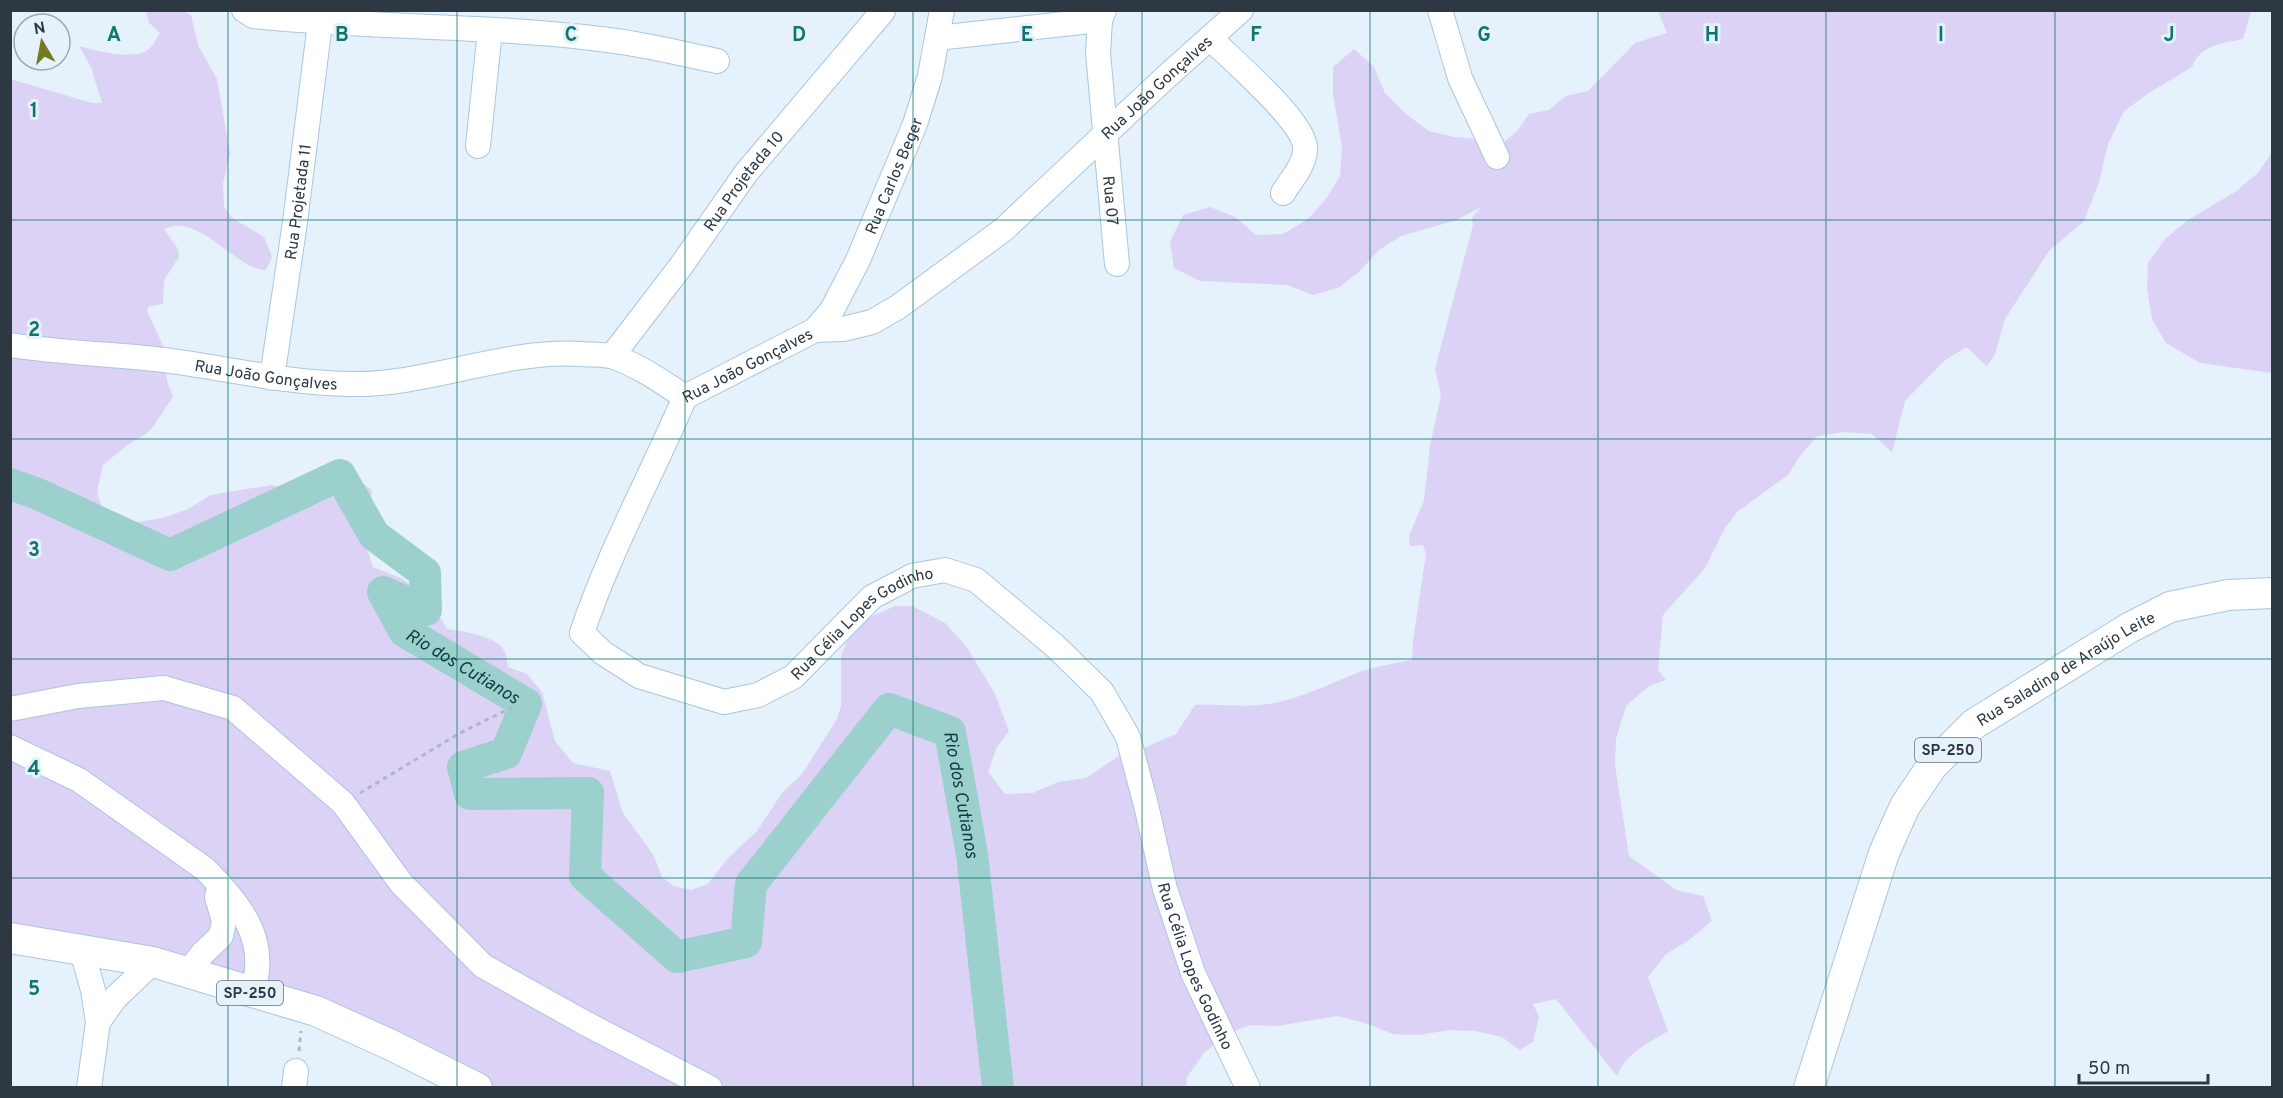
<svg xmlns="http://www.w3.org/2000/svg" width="2283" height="1098" font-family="Overpass,sans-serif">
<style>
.green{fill:#dbd2f6}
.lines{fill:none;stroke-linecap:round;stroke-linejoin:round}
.river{stroke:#9cd0cd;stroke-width:32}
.minor-casing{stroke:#aac6df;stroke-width:26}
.major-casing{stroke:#aac6df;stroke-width:32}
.path{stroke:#adb8c2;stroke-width:3;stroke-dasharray:4.5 4.5;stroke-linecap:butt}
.minor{stroke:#fff;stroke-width:24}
.major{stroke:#fff;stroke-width:30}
.grid{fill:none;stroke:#0f766e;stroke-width:1.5;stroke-opacity:0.55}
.labels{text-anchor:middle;stroke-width:6;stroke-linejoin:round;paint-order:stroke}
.shield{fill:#e5f1fb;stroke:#64707a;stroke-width:1.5}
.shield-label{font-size:15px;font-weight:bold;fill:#2d3842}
.street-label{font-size:16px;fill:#2d3842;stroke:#e5f1fb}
.water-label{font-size:18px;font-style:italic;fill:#0c3d3c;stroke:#e5f1fb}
.grid-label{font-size:20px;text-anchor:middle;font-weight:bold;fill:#0f766e;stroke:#e5f1fb;stroke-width:6;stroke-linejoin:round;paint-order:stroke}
</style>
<rect width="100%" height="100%" fill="#e5f1fb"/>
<path class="green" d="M146,11h37l8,4 7,30 19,34 13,75 -7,30 1,23 8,11 32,19 8,20 -6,13c-29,1 -67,-59 -102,-41l14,20 1,8 -15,23 -1,24 -14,2 -2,5 17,37 3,33 6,16 -23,34 -24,15 -23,19 -6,27 9,29 27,2 30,-5 25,-9 23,-14 61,-10 27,6 49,-18 24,17 -2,26 -5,27 8,24 28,11 27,19 19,32c15,2 51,7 58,23 2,4 2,11 3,15l19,7 15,18 13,49 18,22 37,8 13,42 31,43 8,21 12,9 17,4 17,-6 21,-27 28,-26 25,-38 20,-19 35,-55 4,-13v-49l6,-17 21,-22 27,-12h17l33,17 21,23 29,48 14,37 -12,16 -9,25 17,22 28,-1 25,-11 28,-4 33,-22 2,2 55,-24 19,-29c30,-1 59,4 88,-4 28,-7 53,-20 79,-30 17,-5 34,-8 50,-11l1,-19 13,-87 -3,-9 -13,1 -1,-10 15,-36 6,-54 11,-51 -6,-26 38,-144 -1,-7 9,-11 -24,13 -56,16 -22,14 -18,20 -21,17 -27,8 -26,-10 -87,-4 -26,-13 -4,-26 13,-27 27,-8 25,10 21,18 27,-1 25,-15 18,-20 14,-23 2,-28 -9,-54v-27l21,-18 20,18 11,26 21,21 23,17 25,6 50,5 12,-10 13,-18 20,-4 17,-14 22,-5 47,-48 32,-10 -9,-22h593l-8,28c-20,4 -43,6 -51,28l-40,24 -28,20 -16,33 -9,38 -15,39 -35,30 -44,68 -10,35 -8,12 -21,-19 -22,14 -39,40 -13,51 -20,-18 -28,-2 -27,4 -17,20 -12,19 -51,37 -12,16 -20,40 -42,47 -5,55 8,10 -17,6 -23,20 -10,33 -1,26 14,91 47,34 27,6 9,25 -23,19 -23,14 -18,23 20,54c-20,12 -43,23 -51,45l-61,-77 -23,5 6,13 -6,25 -13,8 -18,-13 -27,-6 -26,-1 -30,5 -26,-1 -28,-11 -27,-7 -61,10 -26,-1 -24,9 -23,19 -17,24 -1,10h-700l-97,-54 -378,-106 -1,-848 82,24h10l-11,-36 -12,-21c17,5 55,15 70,3 5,-4 8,-12 11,-16l-11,-10z
M2272,152v221l-72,-10 -34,-20 -14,-24 -5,-30 1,-26 17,-24 23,-19 47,-28 23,-19z"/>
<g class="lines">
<path class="river" id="s1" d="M10,484l28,10 132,61 170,-80 34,60 51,38 1,37 -43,-18 21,39 122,73 -20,49 -43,14 7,27 118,-1 -3,83 92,81 69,-15 5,-58 138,-175 61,23 22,122 26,234"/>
<g class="minor-casing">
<g id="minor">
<path d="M244,10l9,6c115,12 232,9 347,23 39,4 79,14 117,22"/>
<path id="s2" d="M1104,10l-4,10 -2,33 19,211"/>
<path d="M1440,10l20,68 37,79"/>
<path d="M937,38l163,-18"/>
<path d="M1210,38c21,21 93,82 95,109 1,17 -14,33 -22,46"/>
<path d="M478,146l12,-116"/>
<path id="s3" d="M815,330l17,-20 26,-50 57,-136 15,-48 12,-66"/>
<path id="s4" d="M10,345c51,8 103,9 154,15 62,8 122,23 185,24 79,2 154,-35 233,-30 10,1 23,0 32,3 26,9 48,25 71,40"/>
<path id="s5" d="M612,356l69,-90 65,-93 137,-162"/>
<path id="s6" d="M272,378l23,-156 25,-199"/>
<path id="s7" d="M685,397c-34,79 -76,155 -103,236l21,20 36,23 85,26 34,-7 35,-18 79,-80 40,-21 33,-6 31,10 79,66 47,46 26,45 18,68 19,84 28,84 55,115"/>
<path id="s8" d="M685,397l130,-67 28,-1 29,-7 26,-15 105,-77 163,-153 75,-67"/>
<path d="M10,709l68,-13 86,-8 69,20 110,95 58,80 82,83 100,56 127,66"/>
<path d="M10,747l69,33 126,89c36,37 65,71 47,124"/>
<path d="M82,951l11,39 5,32 -9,66"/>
<path d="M187,973l16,-20 18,-17 3,-15 -7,-24 3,-13"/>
<path d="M98,1022l17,-24 38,-36"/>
<path d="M294,1088l2,-17"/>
</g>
</g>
<g class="major-casing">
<g id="major">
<path d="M10,938l143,24 163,49 75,34 86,43"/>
<path id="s9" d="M1809,1088l75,-235 21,-47 27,-40 42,-42 155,-96 41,-21 58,-12 44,-2"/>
</g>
</g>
<path class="path" d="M360,793l100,-60 55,-27
M299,1051l2,-20"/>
<use href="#minor" class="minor"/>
<use href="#major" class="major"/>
</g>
<path class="grid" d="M228,10v1078M457,10v1078M685,10v1078M913,10v1078M1142,10v1078M1370,10v1078M1598,10v1078M1826,10v1078M2055,10v1078M10,220h2262M10,439h2262M10,659h2262M10,878h2262"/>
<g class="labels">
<g class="shield">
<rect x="1915" y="738" width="66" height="24" rx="4.5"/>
<rect x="217" y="981" width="66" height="24" rx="4.5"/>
</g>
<g class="shield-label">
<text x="1948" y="755">SP-250</text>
<text x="250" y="998">SP-250</text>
</g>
<g class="street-label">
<text dy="6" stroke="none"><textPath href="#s8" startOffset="574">Rua João Gonçalves</textPath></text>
<text dy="6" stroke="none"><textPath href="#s3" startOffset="174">Rua Carlos Beger</textPath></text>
<text dy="6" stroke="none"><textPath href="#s5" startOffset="219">Rua Projetada 10</textPath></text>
<text dy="6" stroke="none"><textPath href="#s6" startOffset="178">Rua Projetada 11</textPath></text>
<text dy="6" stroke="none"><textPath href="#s2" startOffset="192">Rua 07</textPath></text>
<text dy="6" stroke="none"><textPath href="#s8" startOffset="70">Rua João Gonçalves</textPath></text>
<text dy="6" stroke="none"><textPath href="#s4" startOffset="258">Rua João Gonçalves</textPath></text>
<text dy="6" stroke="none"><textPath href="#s7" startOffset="582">Rua Célia Lopes Godinho</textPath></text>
<text dy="6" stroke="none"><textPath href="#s9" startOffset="513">Rua Saladino de Araújo Leite</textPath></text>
<text dy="6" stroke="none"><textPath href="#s7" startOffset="1176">Rua Célia Lopes Godinho</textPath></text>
</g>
<g class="water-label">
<text dy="6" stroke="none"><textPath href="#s1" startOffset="692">Rio dos Cutianos</textPath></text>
<text dy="6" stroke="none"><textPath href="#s1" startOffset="1696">Rio dos Cutianos</textPath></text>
</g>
</g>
<g class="grid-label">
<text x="114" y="41">A</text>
<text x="342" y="41">B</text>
<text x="571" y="41">C</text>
<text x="799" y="41">D</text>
<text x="1027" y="41">E</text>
<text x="1256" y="41">F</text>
<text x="1484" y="41">G</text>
<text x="1712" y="41">H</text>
<text x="1941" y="41">I</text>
<text x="2169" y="41">J</text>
<text x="34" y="117">1</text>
<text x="34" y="336">2</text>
<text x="34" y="556">3</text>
<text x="34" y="775">4</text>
<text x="34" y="995">5</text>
</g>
<rect width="2283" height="1098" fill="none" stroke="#2d3842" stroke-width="24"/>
<g transform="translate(42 42) rotate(350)"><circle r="28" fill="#e5f1fb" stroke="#9ba7b1" stroke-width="1.5"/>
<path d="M0-4.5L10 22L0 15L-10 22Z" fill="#727a24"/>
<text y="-9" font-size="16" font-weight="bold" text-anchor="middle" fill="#2d3842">N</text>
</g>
<path d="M2079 1074v9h129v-9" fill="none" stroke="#2d3842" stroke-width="3"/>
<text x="2088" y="1074" font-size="18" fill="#2d3842" stroke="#e5f1fb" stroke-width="4.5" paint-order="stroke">50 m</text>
</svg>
